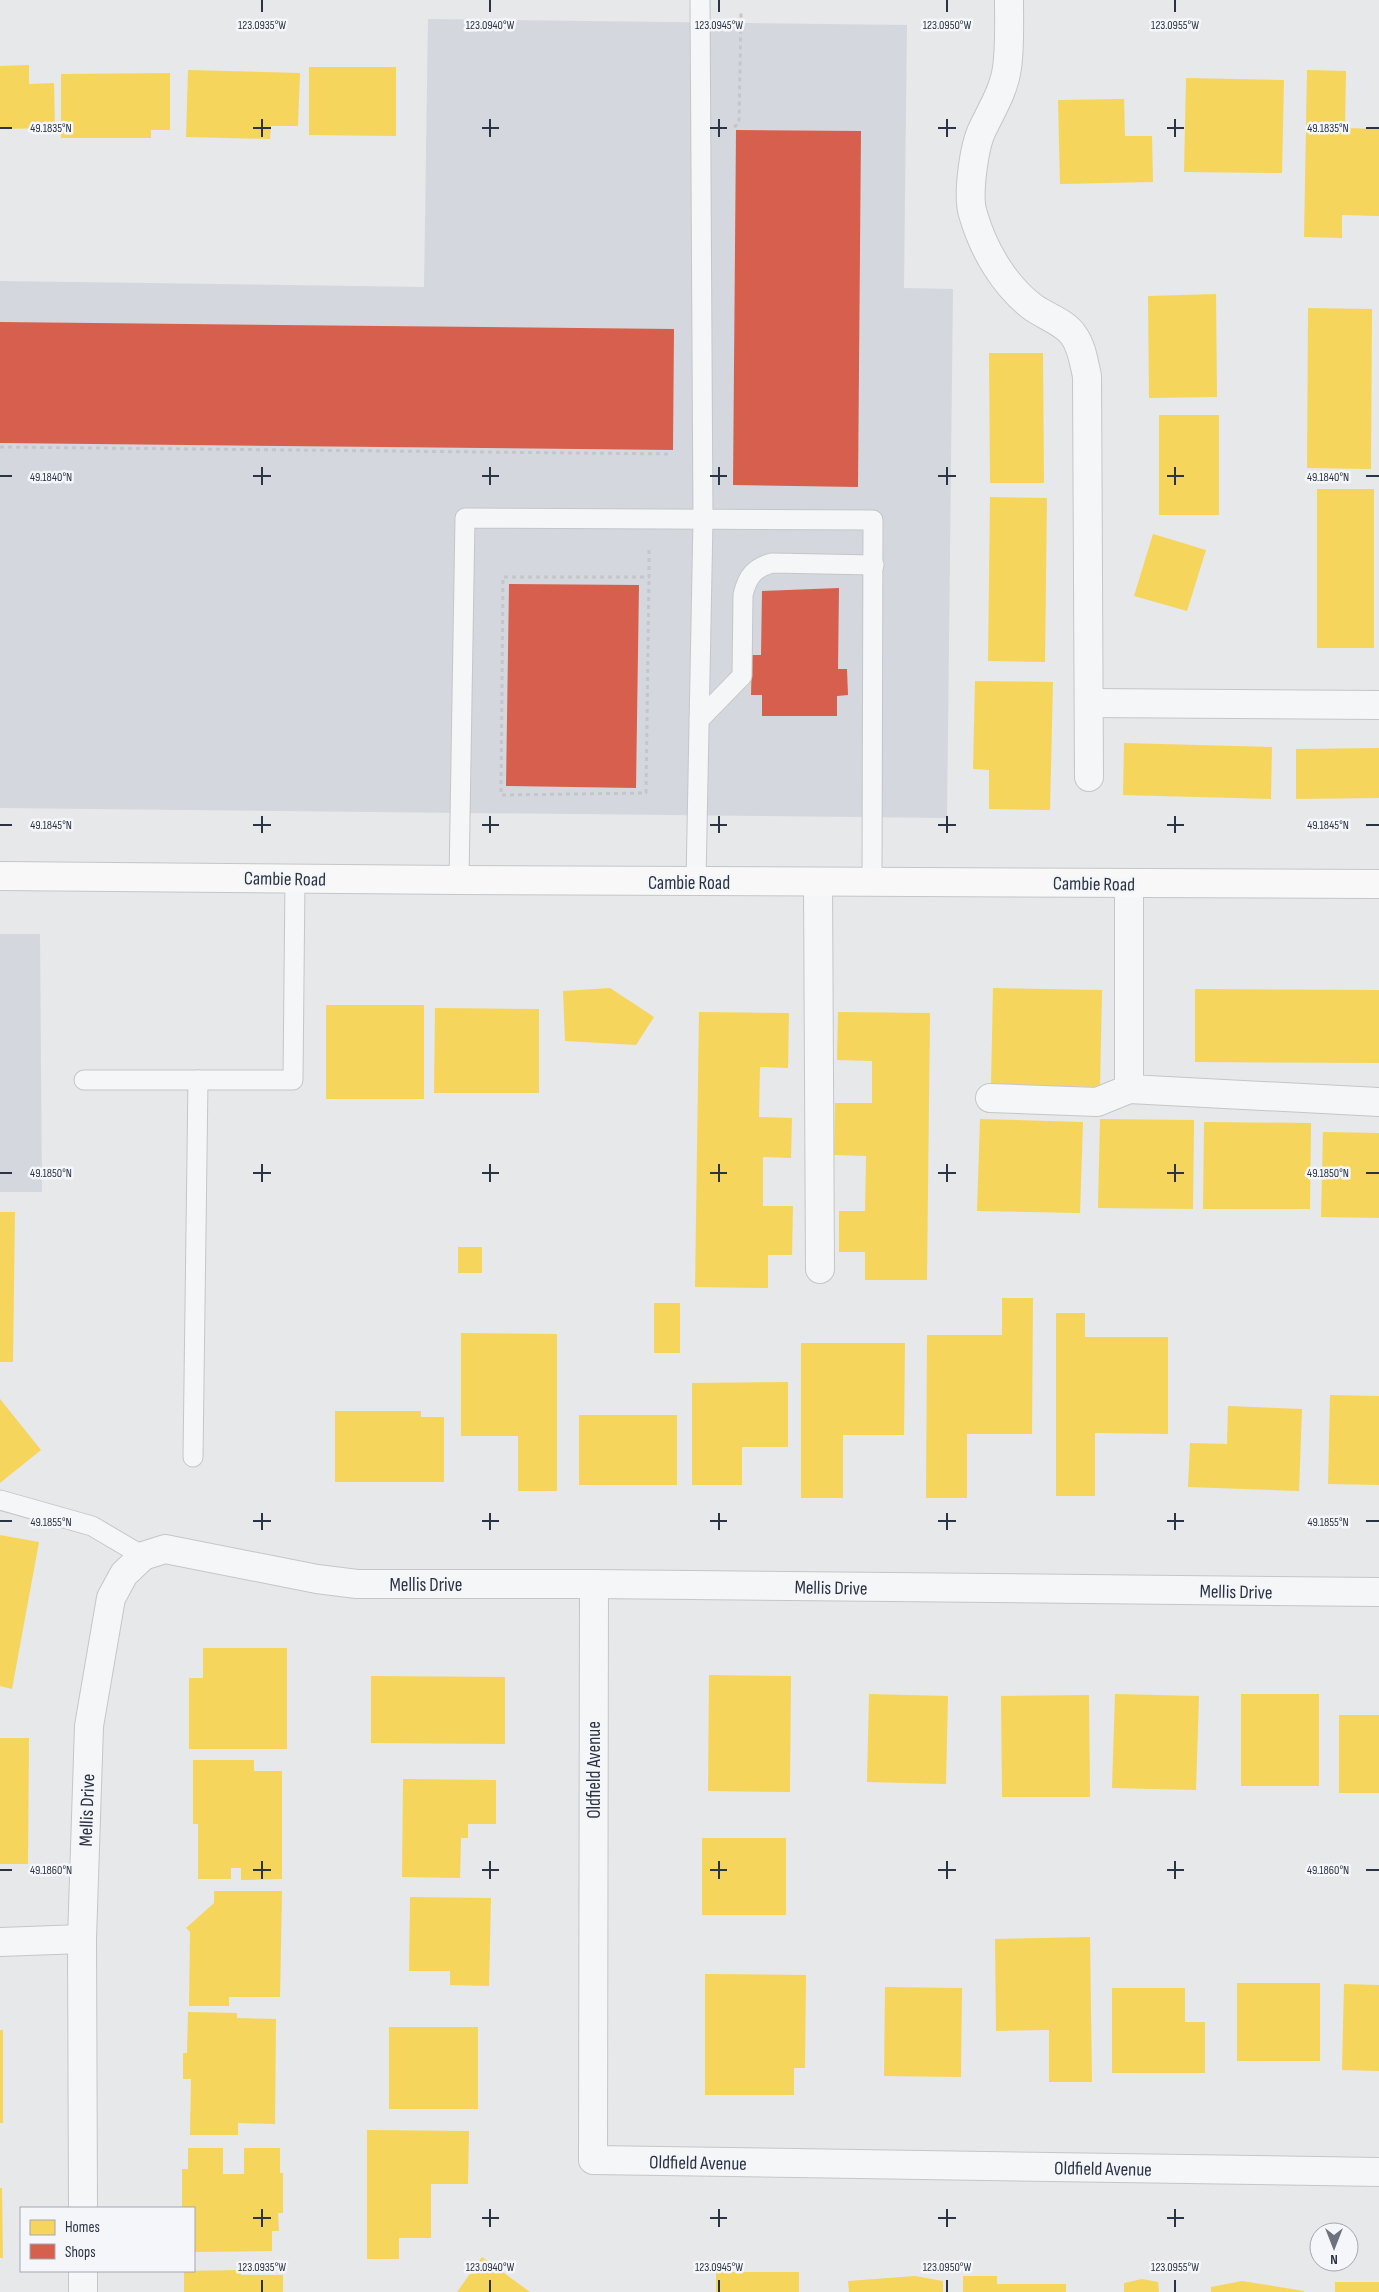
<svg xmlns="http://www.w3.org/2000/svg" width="1379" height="2292" font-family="'Sofia Sans Condensed',sans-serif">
<rect width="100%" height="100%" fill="#e6e8ea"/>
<g fill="#d4d7dd">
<polygon points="428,19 907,25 904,288 953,289 947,818 0,808 0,281 424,287"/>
<polygon points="0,934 40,934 42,1192 0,1192"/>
</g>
<g fill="#f6d55c">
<polygon points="29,65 29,84 54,83 55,128 0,129 0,66"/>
<polygon points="309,67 396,67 396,136 309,135"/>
<polygon points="188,70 300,73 298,126 271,126 270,139 186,137"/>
<polygon points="1307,70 1346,71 1345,128 1379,129 1379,216 1342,215 1342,238 1304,237"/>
<polygon points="170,73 170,130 151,130 151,138 61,138 61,74"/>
<polygon points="1186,78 1284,80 1282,173 1184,172"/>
<polygon points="1124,99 1125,136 1152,136 1153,182 1060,184 1058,100"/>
<polygon points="1216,294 1217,397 1149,398 1148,296"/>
<polygon points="1308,308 1372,309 1371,469 1307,468"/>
<polygon points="989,353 1043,353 1044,483 990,483"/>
<rect x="1159" y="415" width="60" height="100"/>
<rect x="1317" y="489" width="57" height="159"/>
<polygon points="990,497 1047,498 1045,662 988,661"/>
<polygon points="1153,534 1206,550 1187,611 1134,596"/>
<polygon points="975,681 1053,682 1050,810 989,809 989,770 973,769"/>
<polygon points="1124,743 1272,747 1271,799 1123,795"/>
<polygon points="1379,748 1379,798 1296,799 1296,749"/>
<polygon points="610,988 654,1017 636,1045 565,1041 563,991"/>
<polygon points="993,988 1102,990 1100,1087 991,1085"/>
<polygon points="1195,989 1379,990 1379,1063 1195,1062"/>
<rect x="326" y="1005" width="98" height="94"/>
<polygon points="435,1008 539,1009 539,1093 434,1093"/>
<polygon points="699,1012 789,1013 788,1068 760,1067 759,1117 792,1118 791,1158 763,1157 763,1206 793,1206 792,1255 768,1255 768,1288 695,1287"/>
<polygon points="838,1012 930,1013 927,1280 865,1280 865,1252 839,1252 839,1211 865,1211 866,1156 834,1155 835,1103 872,1103 872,1061 837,1060"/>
<polygon points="980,1119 1083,1122 1080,1213 977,1211"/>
<polygon points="1100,1119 1194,1120 1193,1209 1098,1208"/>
<polygon points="1204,1122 1311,1123 1310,1209 1203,1209"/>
<polygon points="1323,1132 1379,1133 1379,1218 1321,1217"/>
<polygon points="0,1212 15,1212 13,1362 0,1362"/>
<rect x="458" y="1247" width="24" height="26"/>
<polygon points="1002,1298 1033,1298 1032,1434 967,1434 967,1498 926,1498 927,1335 1002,1335"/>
<rect x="654" y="1303" width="26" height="50"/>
<polygon points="1056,1313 1085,1313 1085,1337 1168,1337 1168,1434 1095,1433 1095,1496 1056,1496"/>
<polygon points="461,1333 557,1334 557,1491 518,1491 518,1436 461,1436"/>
<polygon points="801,1343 905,1343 904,1435 843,1435 843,1498 801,1498"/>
<polygon points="788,1382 788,1447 742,1447 742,1485 692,1485 692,1383"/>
<polygon points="1330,1395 1379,1396 1379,1485 1328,1484"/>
<polygon points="0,1399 41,1450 0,1483"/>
<polygon points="1228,1406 1302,1409 1299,1491 1188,1487 1190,1443 1227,1444"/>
<polygon points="335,1411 421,1411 421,1417 444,1417 444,1482 335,1482"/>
<rect x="579" y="1415" width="98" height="70"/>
<polygon points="0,1535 39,1542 12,1689 0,1686"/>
<polygon points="203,1648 287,1648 287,1749 189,1749 189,1678 203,1678"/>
<polygon points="709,1675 791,1676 790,1792 708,1791"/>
<polygon points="371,1676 505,1677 505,1744 371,1743"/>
<polygon points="869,1694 948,1696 946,1784 867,1782"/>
<polygon points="1115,1694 1199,1696 1196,1790 1112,1788"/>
<rect x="1241" y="1694" width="78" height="92"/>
<polygon points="1089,1695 1090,1797 1002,1797 1001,1696"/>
<rect x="1339" y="1715" width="40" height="78"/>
<polygon points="0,1738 29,1738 28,1864 0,1864"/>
<polygon points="193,1760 254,1760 254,1771 282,1771 282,1879 241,1880 241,1868 231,1868 231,1879 198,1879 198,1824 193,1824"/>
<polygon points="403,1779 496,1780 496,1824 468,1824 468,1838 461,1838 460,1878 402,1877"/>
<rect x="702" y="1838" width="84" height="77"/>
<polygon points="214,1891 282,1891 280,1997 229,1997 229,2006 189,2006 190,1932 186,1928 214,1903"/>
<polygon points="410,1897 491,1898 489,1986 450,1985 450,1971 409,1971"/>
<polygon points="1090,1937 1092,2082 1049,2082 1049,2030 996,2031 995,1939"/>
<polygon points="705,1974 806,1975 805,2068 794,2068 794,2095 705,2095"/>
<rect x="1237" y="1983" width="83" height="78"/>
<polygon points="1344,1984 1379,1985 1379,2071 1342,2070"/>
<polygon points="885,1987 962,1988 961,2077 884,2076"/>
<polygon points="1112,1988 1185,1988 1185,2022 1205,2022 1205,2073 1112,2073"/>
<polygon points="188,2012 237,2013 237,2018 276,2019 275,2124 238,2123 238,2135 190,2135 191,2079 183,2079 183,2053 187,2053"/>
<rect x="389" y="2027" width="89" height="82"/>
<rect x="0" y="2030" width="3" height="93"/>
<polygon points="367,2130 469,2131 468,2184 431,2184 431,2238 399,2238 399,2259 367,2259"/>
<polygon points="188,2148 223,2148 223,2174 244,2174 244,2148 280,2148 280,2173 283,2173 283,2213 278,2213 279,2231 272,2231 272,2251 194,2252 194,2208 182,2208 182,2169 188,2169"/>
<polygon points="0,2188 2,2188 3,2258 0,2258"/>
<polygon points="482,2257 530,2292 457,2292"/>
<polygon points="241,2270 241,2275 283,2275 283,2292 184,2292 184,2271"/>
<rect x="716" y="2272" width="83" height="20"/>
<polygon points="915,2276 943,2281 943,2292 849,2292 848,2281"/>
<polygon points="963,2276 997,2276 997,2284 1066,2284 1066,2292 963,2292"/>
<polygon points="1142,2279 1158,2282 1159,2292 1124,2292 1124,2283"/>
<polygon points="1242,2281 1304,2291 1304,2292 1211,2292 1211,2287"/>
<rect x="1335" y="2282" width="44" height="10"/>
</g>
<g fill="#d6604d">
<polygon points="736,130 861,131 858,487 733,485"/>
<polygon points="0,322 674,329 673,450 0,443"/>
<polygon points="509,584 639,585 636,788 506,786"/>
<polygon points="839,588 838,669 847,669 848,695 837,696 837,716 762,716 762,695 751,695 752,655 761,655 762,591"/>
</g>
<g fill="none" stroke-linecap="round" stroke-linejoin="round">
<g stroke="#c4c6c8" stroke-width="21">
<g id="service">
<path d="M699 720 742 676 743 595C747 577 754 568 772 563L874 565"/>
<polyline points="459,880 465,518 873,520 872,881"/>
<polyline points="696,882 703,520 700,0"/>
<polyline points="84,1080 293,1080 295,878"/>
<polyline points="193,1457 198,1080"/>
<polyline points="0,1500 92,1526 143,1556"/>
</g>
</g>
<g stroke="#c4c6c8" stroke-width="30">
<g id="minor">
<path d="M1009 0C1009 22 1010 47 1007 68 1004 90 992 109 983 128 974 145 967 196 973 214 983 249 1004 286 1034 308 1047 317 1066 323 1074 336 1082 347 1084 363 1087 376L1089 777"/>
<polyline points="1089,703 1379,705"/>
<polyline points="818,882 820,1269"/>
<polyline points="1129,884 1129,1089 1379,1102"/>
<polyline points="990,1098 1097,1102 1129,1089"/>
<polyline points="594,1584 593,2160 1379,2172"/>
<polyline points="0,1942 82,1939"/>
<polyline points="83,2208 82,1939 89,1726 111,1598 124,1574 143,1556 165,1549 317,1579 357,1584 594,1584 1379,1592"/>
<polyline points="83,2271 83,2292"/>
</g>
</g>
<g stroke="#c4c6c8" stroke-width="30">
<polyline id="secondary" points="0,876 459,880 1379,884"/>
</g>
<g stroke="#c5c6ca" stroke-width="3" stroke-dasharray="4 4" stroke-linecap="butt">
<polyline points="734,127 739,123 741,13"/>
<polyline points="0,447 672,454"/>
<polyline points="649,550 649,577 503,577 501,795 646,793 649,577"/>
</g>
<use href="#service" stroke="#f5f6f7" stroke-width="19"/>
<use href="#minor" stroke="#f5f6f7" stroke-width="28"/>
<use href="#secondary" stroke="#f8f8f8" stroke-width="28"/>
</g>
<path fill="none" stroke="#2b3445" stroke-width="2" d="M262 0V12M490 0V12M719 0V12M947 0V12M1175 0V12M262 119V137M490 119V137M719 119V137M947 119V137M1175 119V137M0 128H12M253 128H271M482 128H499M710 128H727M938 128H956M1167 128H1184M1366 128H1379M262 467V485M490 467V485M719 467V485M947 467V485M1175 467V485M0 476H12M253 476H271M482 476H499M710 476H727M938 476H956M1167 476H1184M1366 476H1379M262 816V833M490 816V833M719 816V833M947 816V833M1175 816V833M0 825H12M253 825H271M482 825H499M710 825H727M938 825H956M1167 825H1184M1366 825H1379M262 1164V1182M490 1164V1182M719 1164V1182M947 1164V1182M1175 1164V1182M0 1173H12M253 1173H271M482 1173H499M710 1173H727M938 1173H956M1167 1173H1184M1366 1173H1379M262 1513V1530M490 1513V1530M719 1513V1530M947 1513V1530M1175 1513V1530M0 1521H12M253 1521H271M482 1521H499M710 1521H727M938 1521H956M1167 1521H1184M1366 1521H1379M262 1861V1879M490 1861V1879M719 1861V1879M947 1861V1879M1175 1861V1879M0 1870H12M253 1870H271M482 1870H499M710 1870H727M938 1870H956M1167 1870H1184M1366 1870H1379M262 2209V2227M490 2209V2227M719 2209V2227M947 2209V2227M1175 2209V2227M253 2218H271M482 2218H499M710 2218H727M938 2218H956M1167 2218H1184M262 2280V2292M490 2280V2292M719 2280V2292M947 2280V2292M1175 2280V2292"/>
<g text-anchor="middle" stroke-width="5" stroke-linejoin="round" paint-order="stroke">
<g font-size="19" fill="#2b3445" stroke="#f4f6f9">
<text transform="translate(285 878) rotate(1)" y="7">Cambie Road</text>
<text x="689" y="889">Cambie Road</text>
<text transform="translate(1094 883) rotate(1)" y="7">Cambie Road</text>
<text x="426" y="1591">Mellis Drive</text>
<text transform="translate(831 1587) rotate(1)" y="7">Mellis Drive</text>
<text transform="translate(1236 1591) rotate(1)" y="7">Mellis Drive</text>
<text transform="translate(593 1770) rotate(-90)" y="7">Oldfield Avenue</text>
<text transform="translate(86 1810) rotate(-88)" y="7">Mellis Drive</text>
<text transform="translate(698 2162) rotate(1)" y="7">Oldfield Avenue</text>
<text transform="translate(1103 2168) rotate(1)" y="7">Oldfield Avenue</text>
</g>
</g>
<g font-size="12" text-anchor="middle" fill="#2b3445" stroke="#f4f6f9" stroke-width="5" stroke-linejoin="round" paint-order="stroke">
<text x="262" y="29">123.0935°W</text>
<text x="490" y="29">123.0940°W</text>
<text x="719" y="29">123.0945°W</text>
<text x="947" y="29">123.0950°W</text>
<text x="1175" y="29">123.0955°W</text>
<text x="1328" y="132">49.1835°N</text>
<text x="51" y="132">49.1835°N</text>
<text x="1328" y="481">49.1840°N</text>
<text x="51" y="481">49.1840°N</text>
<text x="1328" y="829">49.1845°N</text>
<text x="51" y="829">49.1845°N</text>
<text x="1328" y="1177">49.1850°N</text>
<text x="51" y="1177">49.1850°N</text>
<text x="1328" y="1526">49.1855°N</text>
<text x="51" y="1526">49.1855°N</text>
<text x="1328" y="1874">49.1860°N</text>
<text x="51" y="1874">49.1860°N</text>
<text x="262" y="2271">123.0935°W</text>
<text x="490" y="2271">123.0940°W</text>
<text x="719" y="2271">123.0945°W</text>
<text x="947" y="2271">123.0950°W</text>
<text x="1175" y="2271">123.0955°W</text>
</g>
<rect x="20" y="2207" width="175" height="65" fill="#f4f6f9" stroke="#a4a8b1"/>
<rect x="30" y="2220" width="25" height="15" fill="#f6d55c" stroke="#a4a8b1"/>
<text x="65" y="2232" font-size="15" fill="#2b3445">Homes</text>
<rect x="30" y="2244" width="25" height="15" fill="#d6604d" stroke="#a4a8b1"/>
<text x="65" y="2257" font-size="15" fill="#2b3445">Shops</text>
<g transform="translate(1334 2247) rotate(180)"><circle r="24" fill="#f4f6f9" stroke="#a4a8b1"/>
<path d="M0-4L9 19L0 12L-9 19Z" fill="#6c737f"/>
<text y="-8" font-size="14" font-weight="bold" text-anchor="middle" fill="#2b3445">N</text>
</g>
</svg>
